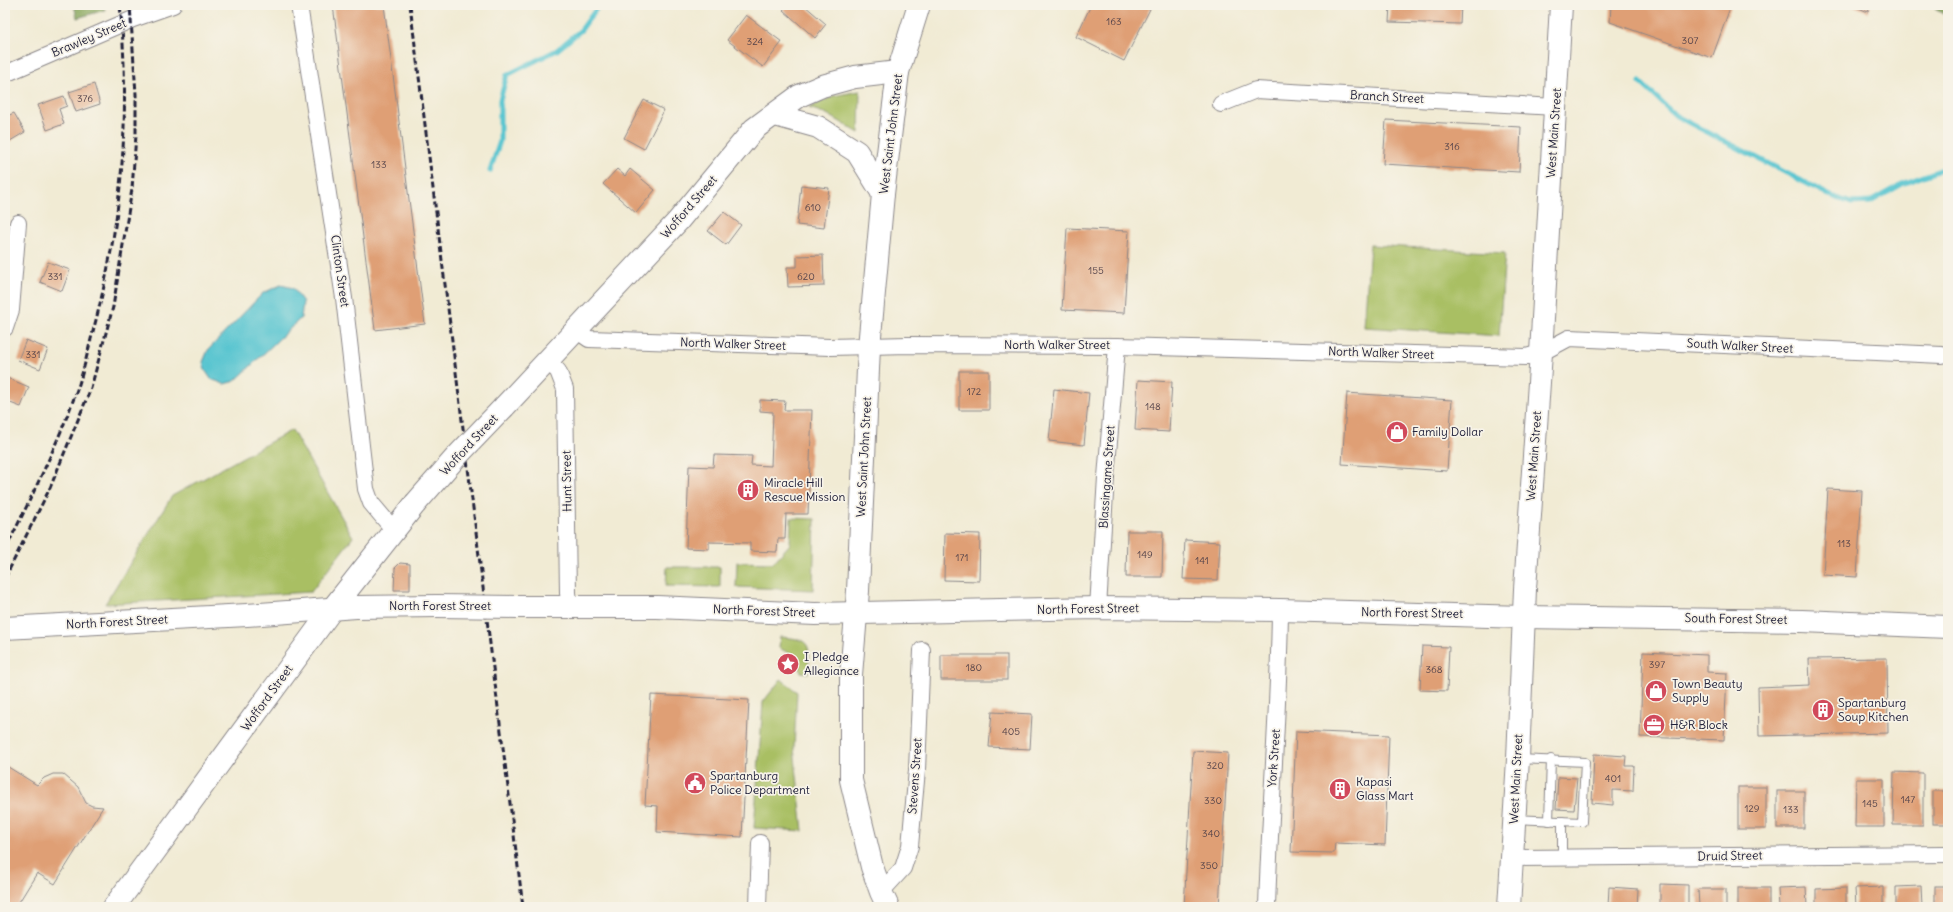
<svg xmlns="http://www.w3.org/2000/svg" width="1953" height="912" font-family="Delius,sans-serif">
<rect width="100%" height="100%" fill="#f7f3e8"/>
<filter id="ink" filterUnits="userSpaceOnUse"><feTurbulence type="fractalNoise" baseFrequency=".025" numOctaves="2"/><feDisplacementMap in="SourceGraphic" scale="8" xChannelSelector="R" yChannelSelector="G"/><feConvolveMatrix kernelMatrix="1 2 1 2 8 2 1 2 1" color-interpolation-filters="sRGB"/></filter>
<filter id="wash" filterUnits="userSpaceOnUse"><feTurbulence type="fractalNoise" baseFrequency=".012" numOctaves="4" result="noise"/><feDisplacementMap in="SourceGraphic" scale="16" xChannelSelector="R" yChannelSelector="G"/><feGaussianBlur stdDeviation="0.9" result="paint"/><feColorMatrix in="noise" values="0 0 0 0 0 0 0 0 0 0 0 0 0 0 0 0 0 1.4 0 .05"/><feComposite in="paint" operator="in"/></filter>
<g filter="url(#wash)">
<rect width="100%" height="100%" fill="#f1ebd4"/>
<g fill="#a9bf64" stroke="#667050">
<polygon points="860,91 859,133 827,114 809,108 833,96"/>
<polygon points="1370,245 1505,253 1499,336 1364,327"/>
<polygon points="292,430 353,537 311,592 105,604 172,496"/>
<polygon points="791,518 815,519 813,590 736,587 737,562 773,563 790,544"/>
<polygon points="667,567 720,567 720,587 666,586"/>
<path d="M780 637C812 639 810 644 808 673L801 672 795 656 779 648Z"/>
<polygon points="781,679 797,692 794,748 803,831 754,828 763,702"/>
</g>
<g fill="#86a65a" stroke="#54644a">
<polygon points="74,5 104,5 105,10 77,18"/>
<polygon points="1932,5 1948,5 1948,17 1935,9"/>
</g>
<polygon fill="#58c5d0" stroke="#3d7486" points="281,285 293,288 303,302 301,318 235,381 224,384 211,379 205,370 203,362 208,350 263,293"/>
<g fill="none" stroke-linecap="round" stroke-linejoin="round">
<g stroke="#58c5d0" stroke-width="5">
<polyline points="1640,82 1676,116 1829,195 1851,203 1870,202 1902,184 1948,167"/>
<polyline points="490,171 500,141 500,100 507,75 557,50 581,30 599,5"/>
</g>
</g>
<g id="blocks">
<g fill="#df9f74">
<polygon points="333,5 384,5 425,324 375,330"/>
<polygon points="788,5 804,5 826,24 815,38 783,10"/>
<polygon points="1091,5 1152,5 1124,61 1076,37"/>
<polygon points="1390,5 1461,5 1460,24 1389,22"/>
<polygon points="1611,5 1731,5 1712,58 1610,22"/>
<polygon points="1852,5 1871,5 1868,12"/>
<polygon points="746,15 782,42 763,67 727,40"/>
<polygon points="94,84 100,104 76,112 69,92"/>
<polygon points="64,96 67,106 59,109 64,124 47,130 38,105"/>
<polygon points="644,100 664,110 644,149 624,138"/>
<polygon points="14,113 25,132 5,144 5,117"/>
<polygon points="1386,120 1521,127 1519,172 1383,164"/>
<polygon points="617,169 625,176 630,169 655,190 636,213 603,184"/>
<polygon points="801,185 829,188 824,228 797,225"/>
<polygon points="724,212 741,225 726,245 708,231"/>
<polygon points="1067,228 1129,231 1124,313 1062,310"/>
<polygon points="823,255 824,286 788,287 787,267 797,267 797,256"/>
<polygon points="48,262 70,270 62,291 40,282"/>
<polygon points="26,340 48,349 40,369 18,360"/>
<rect x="959" y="371" width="30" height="39"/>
<polygon points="7,378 29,387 21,407 5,401 5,382"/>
<polygon points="1138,380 1172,382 1169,432 1135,430"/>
<polygon points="1054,389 1089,393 1084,445 1049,441"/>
<polygon points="1347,393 1452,400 1447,471 1342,464"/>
<polygon points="760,400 785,401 784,410 812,410 808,514 786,514 785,539 778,539 777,552 750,551 750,543 709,542 709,549 686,548 689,466 713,467 714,455 752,456 751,465 771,466 773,412 760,411"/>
<polygon points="1828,489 1862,491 1857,577 1823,575"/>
<polygon points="1127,531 1163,531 1162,577 1126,577"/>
<polygon points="945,533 980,534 979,581 944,580"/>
<polygon points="1185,540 1220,542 1218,580 1183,579"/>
<polygon points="400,563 410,564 410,590 394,590 395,568"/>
<polygon points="1422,646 1449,647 1447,691 1420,690"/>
<polygon points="1643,652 1707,655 1707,672 1727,673 1724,740 1640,737"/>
<rect x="941" y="655" width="66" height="25"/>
<polygon points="1887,658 1888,733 1759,736 1758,687 1810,685 1809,659"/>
<polygon points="651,695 749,700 742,837 657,832 658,806 645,805"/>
<polygon points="992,712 1032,714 1030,749 989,747"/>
<polygon points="1296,731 1389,735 1385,845 1335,843 1334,853 1291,852"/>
<polygon points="1193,751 1228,753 1219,907 1184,907"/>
<polygon points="1594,754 1626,756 1625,766 1634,766 1633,791 1613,790 1613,805 1592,803"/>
<polygon points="5,765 37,785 44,778 53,774 63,774 78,787 86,803 92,806 103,807 55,884 37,873 16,907 5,907"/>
<polygon points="1894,772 1923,773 1923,825 1893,825"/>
<polygon points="1558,777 1577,778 1574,810 1556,809"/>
<polygon points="1856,779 1884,779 1884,827 1855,827"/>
<rect x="1738" y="787" width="28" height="42"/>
<rect x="1777" y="791" width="27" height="37"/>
<rect x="1933" y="791" width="15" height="33"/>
<polygon points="1660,884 1688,885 1688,907 1660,907"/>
<polygon points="1921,886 1922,907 1896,907 1896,887"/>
<polygon points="1609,887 1638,889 1637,907 1608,907"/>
<polygon points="1806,887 1807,907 1779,907 1778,888"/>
<polygon points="1883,887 1883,907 1856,907 1855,888"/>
<rect x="1935" y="887" width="13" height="20"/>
<rect x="1738" y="888" width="31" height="19"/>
<polygon points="1846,888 1846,907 1816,907 1816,889"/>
<polygon points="1698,889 1726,889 1726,907 1699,907"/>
</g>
</g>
</g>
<g filter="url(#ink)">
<use href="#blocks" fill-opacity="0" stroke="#8a8688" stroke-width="1"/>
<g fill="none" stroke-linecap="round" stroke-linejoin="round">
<g stroke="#8a8688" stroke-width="10">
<g id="lane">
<polyline points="1515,819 1582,822 1585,762 1518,759"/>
<polyline points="1549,821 1551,759"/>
<polyline points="1562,859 1562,821"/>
</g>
</g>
<g stroke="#8a8688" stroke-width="18">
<g id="street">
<polyline points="299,5 344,298 366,489 371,503 393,529"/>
<polyline points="5,74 133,19 173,5"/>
<polyline points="1221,104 1256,90 1556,107"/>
<polyline points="5,328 11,310 18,223"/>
<polyline points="576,330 589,339 830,347 908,345 1117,346 1526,357 1541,353 1569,338 1942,355"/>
<polyline points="547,360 558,371 565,389 568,593 570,607"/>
<polyline points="1098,608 1106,477 1117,346"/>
<polyline points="1512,858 1948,854"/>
<polyline points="881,892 903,868 910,846 917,770 922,650"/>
<polyline points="758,907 760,843"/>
<path d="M1267 907C1270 808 1279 709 1280 610"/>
</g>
</g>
<g stroke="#8a8688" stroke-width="24">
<g id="secondary">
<polyline points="504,407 678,221 754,129 799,96 822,86 855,77 898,72"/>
<polyline points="518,607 657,607 815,614 1098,608 1280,610 1523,617 1802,621 1948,627"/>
<polyline points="5,628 247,615 356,607 437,606"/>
<polyline points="114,907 333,608 415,504"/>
<polyline points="1509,907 1518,759 1525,589 1541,353 1561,5"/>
</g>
</g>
<g stroke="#8a8688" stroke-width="24">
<g id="primary">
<polyline points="775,115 818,127 857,152 883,194"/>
<polyline points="888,907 881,892 872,867 851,780 851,675 858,591 869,347 883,194 898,72 919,5"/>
</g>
</g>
<use href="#lane" stroke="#fff" stroke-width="8"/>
<use href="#street" stroke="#fff" stroke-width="16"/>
<use href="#secondary" stroke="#fff" stroke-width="22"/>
<use href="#primary" stroke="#fff" stroke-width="22"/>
<g stroke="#22223b" stroke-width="3" stroke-dasharray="6 3" stroke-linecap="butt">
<polyline points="410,5 523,907"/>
<path d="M5 550C32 496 59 442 79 384 84 368 88 351 92 335 122 225 131 118 120 5"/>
<polyline points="5,578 50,488 91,388 113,307 132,189 136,135 136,94 130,5"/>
</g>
<g stroke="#8a8688" stroke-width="24" stroke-linecap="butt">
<g id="secondary-bridge">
<polyline points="415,504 457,456 504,407"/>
<polyline points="437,606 518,607"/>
</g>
</g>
<use href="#secondary-bridge" stroke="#fff" stroke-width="22"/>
</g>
</g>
<defs>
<g id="shop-disc" transform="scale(1.15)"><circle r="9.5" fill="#d1495b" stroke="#f7f3e8"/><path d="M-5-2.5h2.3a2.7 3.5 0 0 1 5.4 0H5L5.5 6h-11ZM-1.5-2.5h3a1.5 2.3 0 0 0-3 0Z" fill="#fff"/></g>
<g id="building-disc" transform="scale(1.15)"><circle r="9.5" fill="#d1495b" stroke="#f7f3e8"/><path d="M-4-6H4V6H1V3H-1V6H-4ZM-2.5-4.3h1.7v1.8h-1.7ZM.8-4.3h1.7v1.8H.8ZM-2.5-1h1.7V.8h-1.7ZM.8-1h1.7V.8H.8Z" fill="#fff"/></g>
<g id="sight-disc" transform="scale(1.15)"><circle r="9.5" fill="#d1495b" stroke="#f7f3e8"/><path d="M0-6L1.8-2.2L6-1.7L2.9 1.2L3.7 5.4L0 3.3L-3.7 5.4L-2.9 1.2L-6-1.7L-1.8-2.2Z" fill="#fff"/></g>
<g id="office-disc" transform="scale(1.15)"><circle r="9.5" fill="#d1495b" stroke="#f7f3e8"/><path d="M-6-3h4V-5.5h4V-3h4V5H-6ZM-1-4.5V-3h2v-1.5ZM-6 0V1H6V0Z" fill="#fff"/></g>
<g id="civic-disc" transform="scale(1.15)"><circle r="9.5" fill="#d1495b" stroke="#f7f3e8"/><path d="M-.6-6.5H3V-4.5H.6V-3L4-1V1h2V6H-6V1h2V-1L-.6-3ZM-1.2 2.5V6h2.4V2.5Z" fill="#fff"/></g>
</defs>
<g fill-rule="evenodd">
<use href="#shop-disc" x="1397" y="432"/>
<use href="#building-disc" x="748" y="490"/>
<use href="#sight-disc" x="788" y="664"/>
<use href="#shop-disc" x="1656" y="691"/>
<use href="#building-disc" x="1823" y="710"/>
<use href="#office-disc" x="1654" y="725"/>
<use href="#civic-disc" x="695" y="783"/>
<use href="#building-disc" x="1340" y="789"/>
</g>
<g text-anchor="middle" stroke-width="3.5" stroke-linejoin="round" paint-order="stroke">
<g font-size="10" fill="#514149">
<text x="1114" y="25">163</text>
<text x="1690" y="44">307</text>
<text x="755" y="45">324</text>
<text x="85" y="102">376</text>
<text x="1452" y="150">316</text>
<text x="379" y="168">133</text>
<text x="813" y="211">610</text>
<text x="1096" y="274">155</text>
<text x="55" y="280">331</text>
<text x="806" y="280">620</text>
<text x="33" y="358">331</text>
<text x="974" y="395">172</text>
<text x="1153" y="410">148</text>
<text x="1844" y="547">113</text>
<text x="1145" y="558">149</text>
<text x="962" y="561">171</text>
<text x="1202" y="564">141</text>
<text x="1657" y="668">397</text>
<text x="974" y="671">180</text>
<text x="1434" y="673">368</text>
<text x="1011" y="735">405</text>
<text x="1215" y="769">320</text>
<text x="1613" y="782">401</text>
<text x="1908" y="803">147</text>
<text x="1213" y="804">330</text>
<text x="1870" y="807">145</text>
<text x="1752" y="812">129</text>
<text x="1791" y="813">133</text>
<text x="1211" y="837">340</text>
<text x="1209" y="869">350</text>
</g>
<g font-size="12" fill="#22223b" stroke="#f7f3e8">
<text transform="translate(89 38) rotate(-23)" y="4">Brawley Street</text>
<text transform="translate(1387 97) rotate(3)" y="4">Branch Street</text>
<text transform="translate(1554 133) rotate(-86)" y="4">West Main Street</text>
<text transform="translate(891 134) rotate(-83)" y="4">West Saint John Street</text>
<text transform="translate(689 207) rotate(-49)" y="4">Wofford Street</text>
<text transform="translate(340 271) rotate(82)" y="4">Clinton Street</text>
<text transform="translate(733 344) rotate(2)" y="4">North Walker Street</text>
<text x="1057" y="349">North Walker Street</text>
<text transform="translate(1740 346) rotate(3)" y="4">South Walker Street</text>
<text transform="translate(1381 353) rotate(2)" y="4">North Walker Street</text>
<text transform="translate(469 445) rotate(-47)" y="4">Wofford Street</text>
<text transform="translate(1534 456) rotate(-86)" y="4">West Main Street</text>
<text transform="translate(864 457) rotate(-87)" y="4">West Saint John Street</text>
<text transform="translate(1107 477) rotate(-86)" y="4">Blassingame Street</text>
<text transform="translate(567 481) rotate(-91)" y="4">Hunt Street</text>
<text x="440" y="610">North Forest Street</text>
<text transform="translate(1088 609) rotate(-1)" y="4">North Forest Street</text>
<text transform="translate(764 611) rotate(2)" y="4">North Forest Street</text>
<text transform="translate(1412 613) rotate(1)" y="4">North Forest Street</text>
<text transform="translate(1736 619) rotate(1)" y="4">South Forest Street</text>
<text transform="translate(117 622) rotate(-3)" y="4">North Forest Street</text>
<text transform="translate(267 698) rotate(-54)" y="4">Wofford Street</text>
<text transform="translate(1274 758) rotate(-86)" y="4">York Street</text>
<text transform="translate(915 776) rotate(-86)" y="4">Stevens Street</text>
<text transform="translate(1516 779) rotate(-87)" y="4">West Main Street</text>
<text transform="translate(1730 856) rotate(-1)" y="4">Druid Street</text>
</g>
<g font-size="12" fill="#22223b" stroke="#f7f3e8" text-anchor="start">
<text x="1412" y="436">Family Dollar</text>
<text x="764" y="487">Miracle Hill<tspan x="764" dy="14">Rescue Mission</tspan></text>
<text x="804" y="661">I Pledge<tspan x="804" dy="14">Allegiance</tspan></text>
<text x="1672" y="688">Town Beauty<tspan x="1672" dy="14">Supply</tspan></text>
<text x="1838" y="707">Spartanburg<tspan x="1838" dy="14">Soup Kitchen</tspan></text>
<text x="1670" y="729">H&amp;R Block</text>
<text x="710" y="780">Spartanburg<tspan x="710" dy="14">Police Department</tspan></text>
<text x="1356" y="786">Kapasi<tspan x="1356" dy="14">Glass Mart</tspan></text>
</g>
</g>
<rect width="1953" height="912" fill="none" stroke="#f7f3e8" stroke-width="20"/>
</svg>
